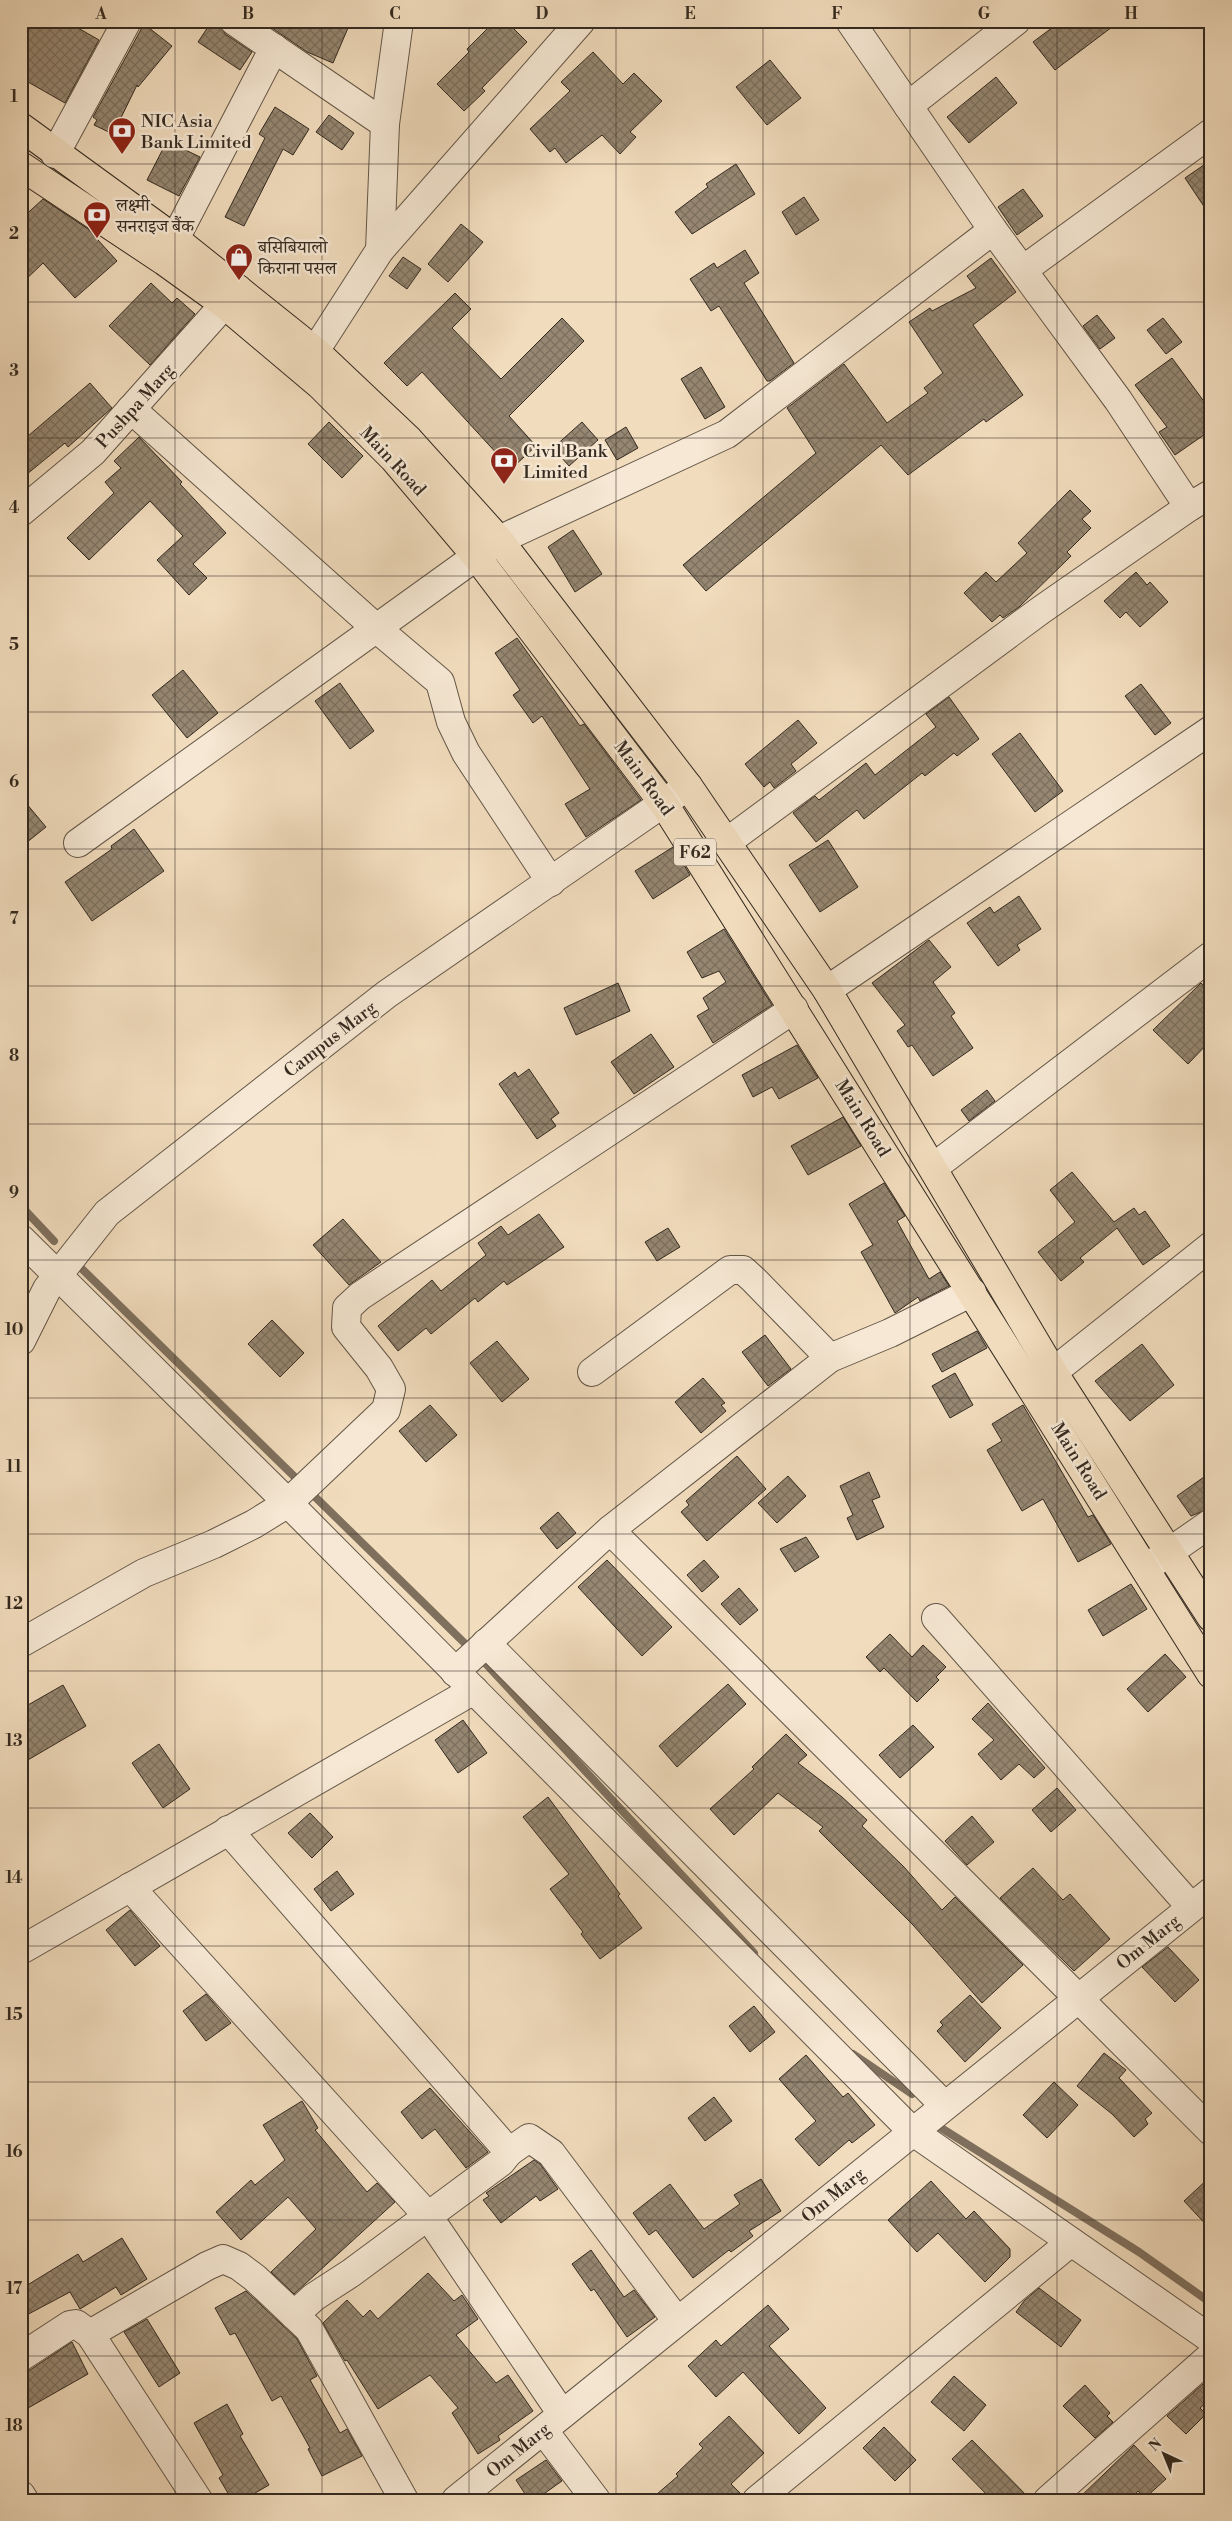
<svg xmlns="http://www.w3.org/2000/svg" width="1232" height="2521" font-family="'Libre Bodoni','Noto Serif Devanagari',serif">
<defs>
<pattern id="building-cross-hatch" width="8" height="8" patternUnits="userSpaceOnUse" patternTransform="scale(1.25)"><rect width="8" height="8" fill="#968772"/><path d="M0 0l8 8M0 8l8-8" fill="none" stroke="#7b6f5d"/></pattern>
</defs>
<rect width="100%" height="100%" fill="#f1dcbd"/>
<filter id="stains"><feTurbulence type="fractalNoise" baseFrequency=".004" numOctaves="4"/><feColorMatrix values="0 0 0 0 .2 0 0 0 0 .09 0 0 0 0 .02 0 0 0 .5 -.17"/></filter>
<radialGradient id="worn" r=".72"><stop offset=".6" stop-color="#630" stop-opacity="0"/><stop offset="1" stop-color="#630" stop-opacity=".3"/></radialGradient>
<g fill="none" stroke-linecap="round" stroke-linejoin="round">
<g stroke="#7f705e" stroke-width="8">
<polyline points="21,1206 54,1241"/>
<polyline points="79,1266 488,1666 754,1953"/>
<polyline points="853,2054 912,2094"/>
<polyline points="938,2126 1139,2252 1211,2303"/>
</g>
</g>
<g fill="url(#building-cross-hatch)" stroke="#342a20">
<polygon points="21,21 66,21 99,40 65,103 21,78"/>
<polygon points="212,21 219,21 225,34 252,52 240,70 198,42"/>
<polygon points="262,21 351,21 333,63 307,52"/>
<polygon points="495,21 506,21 527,42 482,88 485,91 464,111 437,84 469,52 467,49"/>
<polygon points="1061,21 1120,21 1055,70 1033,42"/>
<polygon points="144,24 172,46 138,87 137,85 113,134 94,125 97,120 93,117"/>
<polygon points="593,52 623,84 634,73 662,101 630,132 636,137 620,154 602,135 566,163 555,148 550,152 530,129 570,91 561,82"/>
<polygon points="770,60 801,98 767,125 736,87"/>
<polygon points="996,77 1017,103 969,143 947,117"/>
<polygon points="275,107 309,129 293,155 283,149 244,226 225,217 265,138 259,134"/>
<polygon points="329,115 354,133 342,150 316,132"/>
<polygon points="167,141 200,157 179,196 147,180"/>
<polygon points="1211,160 1211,217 1185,178"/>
<polygon points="736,164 755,194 692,234 675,212 708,187 706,184"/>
<polygon points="1023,189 1043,216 1017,235 998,207"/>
<polygon points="804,197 819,220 796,235 782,212"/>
<polygon points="43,199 88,229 117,261 75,298 43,263 21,284 21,219"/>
<polygon points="461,224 483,242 448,282 428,264"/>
<polygon points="745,250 759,273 744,283 794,363 770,381 767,381 719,306 711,311 690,279 714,263 717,268"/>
<polygon points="403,257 421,269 407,289 389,276"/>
<polygon points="991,258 1016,292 973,325 1023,395 986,422 984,419 908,475 881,445 706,591 683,565 816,453 787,408 844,364 887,423 928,393 924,388 943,373 909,322 930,308 932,311 976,288 967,276"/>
<polygon points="151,283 172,303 177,298 195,314 150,365 109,326"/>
<polygon points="455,293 471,309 452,328 501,379 562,318 584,341 509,416 536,446 511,469 422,372 407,386 384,363"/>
<polygon points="1097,315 1115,338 1100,349 1083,326"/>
<polygon points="1163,318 1182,342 1166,354 1147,330"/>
<polygon points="1172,358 1211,411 1211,430 1175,455 1159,432 1167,427 1135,385"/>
<polygon points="701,367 725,407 705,419 681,379"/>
<polygon points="90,383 112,408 68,447 65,443 21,479 21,442"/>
<polygon points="329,422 363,456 342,478 308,444"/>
<polygon points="582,422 598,440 569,466 553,448"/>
<polygon points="626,427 638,448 617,460 605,440"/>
<polygon points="139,437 182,482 180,484 226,533 193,564 207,578 189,595 157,560 183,536 150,501 89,560 67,538 114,493 105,482 121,468 114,461"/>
<polygon points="1070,490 1091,511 1082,519 1091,528 1067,552 1071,556 1019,607 1003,618 1000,615 992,622 964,593 986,572 996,582 1027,553 1018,543"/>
<polygon points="573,530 602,574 575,592 548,547"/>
<polygon points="1136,572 1147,585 1150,582 1168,602 1140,627 1126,612 1120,618 1104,601"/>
<polygon points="517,638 580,726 584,724 641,800 586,837 565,804 590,789 542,716 533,723 513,695 520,690 495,653"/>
<polygon points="183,670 218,713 187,738 152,695"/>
<polygon points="340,683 374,731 350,749 315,701"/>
<polygon points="1141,684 1171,723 1155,735 1125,696"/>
<polygon points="949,697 979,739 957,756 954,753 925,776 922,773 864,819 857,810 816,842 793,813 815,796 819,800 866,763 875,775 936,727 926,714"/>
<polygon points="798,720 817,743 791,764 796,771 774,788 770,782 764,787 745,764"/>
<polygon points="1020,733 1063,791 1035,812 992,754"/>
<polygon points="21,797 46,827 21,847"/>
<polygon points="134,829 164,871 92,921 65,882 112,849 111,846"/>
<polygon points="828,840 858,887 820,912 789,865"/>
<polygon points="673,847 690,875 653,899 635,871"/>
<polygon points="1019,896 1041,929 1017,945 1020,950 998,966 967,923 990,907 994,913"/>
<polygon points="724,929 772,1005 713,1043 697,1016 709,1009 703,998 726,982 719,971 702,978 687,952"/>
<polygon points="929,940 951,967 933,982 955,1013 951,1016 973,1048 933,1076 912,1045 908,1047 897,1031 905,1025 872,983"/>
<polygon points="618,983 630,1011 576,1035 564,1008"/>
<polygon points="1201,983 1211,992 1211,1040 1188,1064 1153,1030"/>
<polygon points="651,1034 674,1067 634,1094 611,1062"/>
<polygon points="797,1045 818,1078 779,1099 772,1087 753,1097 742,1075"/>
<polygon points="529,1069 559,1113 551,1119 556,1126 537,1139 499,1084 515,1072 518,1077"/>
<polygon points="987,1090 995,1101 969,1121 961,1110"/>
<polygon points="843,1117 861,1146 808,1175 791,1146"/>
<polygon points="1072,1172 1114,1222 1134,1208 1139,1215 1145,1211 1170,1246 1143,1265 1117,1228 1080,1258 1084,1262 1061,1281 1038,1252 1075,1222 1050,1190"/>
<polygon points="884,1183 905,1216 897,1221 929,1279 940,1272 949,1286 920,1301 918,1297 895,1313 861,1252 873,1245 849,1204"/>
<polygon points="539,1214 564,1247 507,1285 504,1281 478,1302 475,1298 431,1334 426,1328 398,1351 378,1326 432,1280 441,1291 486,1255 478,1243 501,1226 508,1235"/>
<polygon points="343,1219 381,1262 349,1285 313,1245"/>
<polygon points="668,1228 680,1247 657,1261 645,1242"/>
<polygon points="272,1320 304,1353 280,1377 248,1344"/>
<polygon points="977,1331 987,1348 942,1372 932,1354"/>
<polygon points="765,1335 791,1369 768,1386 742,1352"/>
<polygon points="497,1341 529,1379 502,1402 470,1363"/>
<polygon points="1142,1344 1174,1385 1130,1421 1095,1381"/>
<polygon points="955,1373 973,1405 950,1418 932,1386"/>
<polygon points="703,1378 725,1403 721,1405 726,1411 701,1433 675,1402"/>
<polygon points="430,1405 457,1435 426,1462 399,1431"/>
<polygon points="1023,1405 1088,1517 1093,1515 1111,1544 1078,1562 1043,1499 1022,1511 987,1450 1002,1441 992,1424"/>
<polygon points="737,1456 766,1489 707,1541 681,1512 689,1505 686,1501"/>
<polygon points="869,1472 880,1497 872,1500 884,1527 857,1540 847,1518 853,1515 840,1486"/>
<polygon points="1211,1472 1211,1508 1191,1516 1177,1496"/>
<polygon points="788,1476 806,1496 777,1523 758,1503"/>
<polygon points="558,1512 576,1533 557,1549 540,1528"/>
<polygon points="806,1537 819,1557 795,1572 780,1549"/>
<polygon points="607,1560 672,1627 642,1656 578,1587"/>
<polygon points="704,1560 719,1577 702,1592 687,1575"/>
<polygon points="1131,1584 1147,1609 1103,1636 1088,1610"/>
<polygon points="739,1588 758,1610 740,1625 721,1604"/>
<polygon points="890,1634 912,1657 923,1645 946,1667 936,1677 939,1680 917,1702 884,1668 880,1672 866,1657"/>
<polygon points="1165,1654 1186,1677 1148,1712 1127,1689"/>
<polygon points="728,1684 746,1704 677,1767 659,1746"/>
<polygon points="63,1685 86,1726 21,1764 21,1709"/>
<polygon points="988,1703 1045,1768 1034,1778 1019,1764 1001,1780 978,1754 994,1740 972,1719"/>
<polygon points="463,1720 487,1753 458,1773 435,1740"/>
<polygon points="913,1725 934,1747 900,1778 879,1755"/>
<polygon points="786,1734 807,1755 798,1763 842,1797 867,1820 862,1826 904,1867 942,1910 955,1897 1023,1965 982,2003 913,1925 819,1831 823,1827 778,1793 734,1835 710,1809 754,1769 752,1767"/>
<polygon points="159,1744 190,1789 163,1808 132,1763"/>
<polygon points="1057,1788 1076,1810 1051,1832 1032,1810"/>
<polygon points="548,1797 620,1894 618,1896 642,1928 600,1959 581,1934 583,1932 550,1889 569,1874 523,1817"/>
<polygon points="310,1813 333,1837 312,1858 288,1833"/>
<polygon points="972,1816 994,1842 967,1865 945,1841"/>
<polygon points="1033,1868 1063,1900 1070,1894 1110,1939 1074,1971 1000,1898"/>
<polygon points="337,1871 354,1894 331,1911 314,1889"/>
<polygon points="130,1910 160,1946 135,1966 106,1930"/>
<polygon points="1168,1947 1199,1980 1175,2002 1142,1967"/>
<polygon points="206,1994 231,2023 206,2041 183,2011"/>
<polygon points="970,1995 1001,2028 965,2062 937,2031 943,2025 940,2022"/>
<polygon points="754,2006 775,2032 750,2052 729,2026"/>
<polygon points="1104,2053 1126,2070 1119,2078 1152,2113 1145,2119 1148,2124 1134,2137 1112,2114 1077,2086"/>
<polygon points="806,2055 843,2097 848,2093 875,2125 852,2143 849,2140 819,2166 795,2139 816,2121 779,2079"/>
<polygon points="1054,2082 1078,2105 1047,2138 1023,2115"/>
<polygon points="430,2088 488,2152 466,2168 435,2129 422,2139 401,2112"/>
<polygon points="714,2097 732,2121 705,2141 688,2118"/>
<polygon points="302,2101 318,2128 315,2130 367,2192 377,2183 395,2202 294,2294 271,2272 316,2229 288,2197 241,2240 216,2212 251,2180 255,2185 285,2160 263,2125"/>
<polygon points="534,2160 540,2164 558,2189 540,2201 536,2196 501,2223 483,2200 489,2196 486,2193"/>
<polygon points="1211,2176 1211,2230 1184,2201"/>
<polygon points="761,2179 781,2211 749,2231 753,2236 731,2252 729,2250 693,2278 656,2230 649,2235 633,2213 670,2184 704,2229 740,2204 734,2195"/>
<polygon points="931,2181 966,2219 974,2211 1010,2249 1010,2257 985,2282 938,2233 917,2252 888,2220"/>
<polygon points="122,2238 147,2279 121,2295 116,2287 80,2309 70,2292 21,2318 21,2289 78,2254 83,2262"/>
<polygon points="591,2250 624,2297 634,2290 655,2317 627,2337 594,2289 591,2291 572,2264"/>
<polygon points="428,2273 454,2301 462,2295 478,2319 456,2335 496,2383 508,2375 533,2411 498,2436 500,2440 478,2454 452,2413 458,2408 430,2375 378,2409 347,2360 345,2361 323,2323 347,2300 363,2317 370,2310 378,2319"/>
<polygon points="1039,2288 1081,2320 1061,2347 1016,2312 1024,2301"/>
<polygon points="246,2291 297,2339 317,2376 310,2380 340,2433 347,2429 362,2456 322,2476 308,2449 310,2448 281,2396 272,2401 235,2333 230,2335 215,2308"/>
<polygon points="768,2305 789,2329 769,2346 826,2408 799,2434 743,2372 716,2397 688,2366 716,2340 721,2346"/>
<polygon points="147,2319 180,2373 159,2387 124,2332"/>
<polygon points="72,2342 88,2374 21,2412 21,2373 30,2370"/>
<polygon points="954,2376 986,2405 964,2431 931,2402"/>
<polygon points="1203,2384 1211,2393 1211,2398 1200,2408 1206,2414 1186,2434 1167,2416"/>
<polygon points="1085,2385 1110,2413 1107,2416 1113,2422 1095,2438 1063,2406"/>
<polygon points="227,2404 243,2434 240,2436 269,2485 243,2500 232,2500 219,2478 223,2475 194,2423"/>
<polygon points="729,2416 764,2453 731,2484 742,2495 742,2500 650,2500 678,2476 676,2474 703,2448 699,2444"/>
<polygon points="884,2427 916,2460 895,2481 863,2448"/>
<polygon points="972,2440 1031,2500 992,2500 952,2459"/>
<polygon points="1134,2445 1166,2479 1145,2498 1138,2491 1130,2500 1077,2500"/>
<polygon points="546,2460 562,2481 535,2500 529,2500 516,2480"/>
</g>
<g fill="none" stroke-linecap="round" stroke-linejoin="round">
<g stroke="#635647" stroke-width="30">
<g id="minor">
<polyline points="234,21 385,124"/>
<polyline points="850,21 993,230 1118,400 1189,507"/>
<polyline points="908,106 1016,21"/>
<polyline points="55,154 127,21"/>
<polyline points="380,250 581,21"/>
<polyline points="164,260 274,48"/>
<polyline points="1023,270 1211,133"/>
<polyline points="315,351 380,250 385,124 399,21"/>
<polyline points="131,409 376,628 440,682 451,722 466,753 551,882"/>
<polyline points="21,512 93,452 238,289"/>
<polyline points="727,842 1041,610 1189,507 1211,494"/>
<polyline points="78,843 499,540 727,434 993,230"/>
<polyline points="827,990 1211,730"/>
<polyline points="934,1167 1211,956"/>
<polyline points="21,1239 288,1503 912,2131 1211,2339"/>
<polyline points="972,1292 890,1333 830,1358 610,1530 1211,2131"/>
<polyline points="21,1341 47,1289 107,1213 387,994 688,786"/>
<polyline points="592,1372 730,1270 743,1270 754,1280 830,1358"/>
<polyline points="1053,1372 1211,1246"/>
<polyline points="1149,1566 1211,1523"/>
<polyline points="936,1618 1191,1907"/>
<polyline points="21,1643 144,1573 214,1544 254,1524 288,1503 386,1410 391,1389 379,1368 346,1327 347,1308 360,1296 794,1009"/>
<polyline points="486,1643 944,2105"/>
<polyline points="455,1672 610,1530"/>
<polyline points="228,1830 509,2152 501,2162 351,2273 314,2297 294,2315"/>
<polyline points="130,1887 428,2216 562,2414"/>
<polyline points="21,1950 474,1690"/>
<polyline points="509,2152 529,2138 551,2153 677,2321"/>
<polyline points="90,2334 207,2266 223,2259 239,2266 255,2278 309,2329 404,2500"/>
<polyline points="21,2357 70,2325 76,2324 90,2334 198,2500"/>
<polyline points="544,2431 596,2500"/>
<polyline points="21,2495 24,2500"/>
<polyline points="456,2500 1211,1892"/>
<polyline points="757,2500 1071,2242"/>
<polyline points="1048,2500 1211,2356"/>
</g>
</g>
<g stroke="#342a20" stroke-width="30">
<g id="major">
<polyline points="21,127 175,239 315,351 409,440 499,540 688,786 827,990 1053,1372 1211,1617"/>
<polyline points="21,166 164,261 225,305 320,385 394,459 476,556 664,804 1211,1674"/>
</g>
</g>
<use href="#minor" stroke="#f6e8d4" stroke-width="28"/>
<use href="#major" stroke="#f1dcbd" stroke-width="28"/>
</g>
<path fill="none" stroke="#342a20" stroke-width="1" stroke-opacity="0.55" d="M175 21V2500M322 21V2500M469 21V2500M616 21V2500M763 21V2500M910 21V2500M1057 21V2500M21 164H1211M21 302H1211M21 438H1211M21 576H1211M21 712H1211M21 849H1211M21 986H1211M21 1124H1211M21 1260H1211M21 1398H1211M21 1534H1211M21 1671H1211M21 1808H1211M21 1946H1211M21 2082H1211M21 2220H1211M21 2356H1211"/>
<defs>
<g id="bank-pin" transform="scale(1.4375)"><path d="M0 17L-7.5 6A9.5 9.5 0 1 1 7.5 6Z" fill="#8f2418" stroke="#f6e8d4"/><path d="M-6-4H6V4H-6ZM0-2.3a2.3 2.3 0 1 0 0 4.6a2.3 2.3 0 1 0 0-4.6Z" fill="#fff"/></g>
<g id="shop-pin" transform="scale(1.4375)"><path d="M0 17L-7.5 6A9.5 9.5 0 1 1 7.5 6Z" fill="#8f2418" stroke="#f6e8d4"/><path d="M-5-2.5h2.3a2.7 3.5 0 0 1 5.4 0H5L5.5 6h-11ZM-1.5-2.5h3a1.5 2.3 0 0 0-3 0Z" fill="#fff"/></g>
</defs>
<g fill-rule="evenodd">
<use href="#bank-pin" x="122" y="131"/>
<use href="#bank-pin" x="97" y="215"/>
<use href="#shop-pin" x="239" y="257"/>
<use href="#bank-pin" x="504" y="461"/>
</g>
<g text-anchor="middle" stroke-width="5" stroke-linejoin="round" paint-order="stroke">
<rect fill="#f6e8d4" stroke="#6e6356" stroke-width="1" x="674" y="838.5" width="42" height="27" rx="4"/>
<g font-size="16" font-weight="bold" fill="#342a20">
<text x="695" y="858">F62</text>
</g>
<g font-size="18" fill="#342a20" stroke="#f6e8d4" text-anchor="start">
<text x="141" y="127">NIC Asia<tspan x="141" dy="21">Bank Limited</tspan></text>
<text x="116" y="211">लक्ष्मी<tspan x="116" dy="21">सनराइज बैंक</tspan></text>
<text x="258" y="253">बसिबियालो<tspan x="258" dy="21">किराना पसल</tspan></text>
<text x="523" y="457">Civil Bank<tspan x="523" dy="21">Limited</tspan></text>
</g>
<g font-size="18" fill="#342a20" stroke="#f6e8d4">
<text transform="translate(135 406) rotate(-48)" y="6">Pushpa Marg</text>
<text transform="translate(393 461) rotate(47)" y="6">Main Road</text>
<text transform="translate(644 778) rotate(54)" y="6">Main Road</text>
<text transform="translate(330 1039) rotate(-38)" y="6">Campus Marg</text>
<text transform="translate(863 1118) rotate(58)" y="6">Main Road</text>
<text transform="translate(1079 1461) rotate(58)" y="6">Main Road</text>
<text transform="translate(1148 1942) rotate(-39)" y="6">Om Marg</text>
<text transform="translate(833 2195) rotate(-39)" y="6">Om Marg</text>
<text transform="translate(518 2450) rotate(-39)" y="6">Om Marg</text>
</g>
</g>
<rect width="1232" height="2521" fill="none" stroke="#f1dcbd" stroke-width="55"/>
<g transform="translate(1164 2454) rotate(316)" stroke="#f6e8d4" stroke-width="4" paint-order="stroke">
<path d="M0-4L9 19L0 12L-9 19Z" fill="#342a20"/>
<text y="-8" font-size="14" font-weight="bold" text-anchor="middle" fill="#342a20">N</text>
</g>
<rect x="28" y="28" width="1176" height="2466" fill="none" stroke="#342a20" stroke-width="2"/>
<g font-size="16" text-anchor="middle" font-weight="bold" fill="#342a20">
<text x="101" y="19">A</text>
<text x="248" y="19">B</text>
<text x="395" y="19">C</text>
<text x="542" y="19">D</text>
<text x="690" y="19">E</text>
<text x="837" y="19">F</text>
<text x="984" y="19">G</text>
<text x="1131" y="19">H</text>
<text x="14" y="102">1</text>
<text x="14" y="239">2</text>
<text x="14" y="376">3</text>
<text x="14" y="513">4</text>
<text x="14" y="650">5</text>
<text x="14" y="787">6</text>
<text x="14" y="924">7</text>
<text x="14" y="1061">8</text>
<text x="14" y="1198">9</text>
<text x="14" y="1335">10</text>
<text x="14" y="1472">11</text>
<text x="14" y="1609">12</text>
<text x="14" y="1746">13</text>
<text x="14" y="1883">14</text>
<text x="14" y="2020">15</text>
<text x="14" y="2157">16</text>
<text x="14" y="2294">17</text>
<text x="14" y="2431">18</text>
</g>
<rect width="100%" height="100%" filter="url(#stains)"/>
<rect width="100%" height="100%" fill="url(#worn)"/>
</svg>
